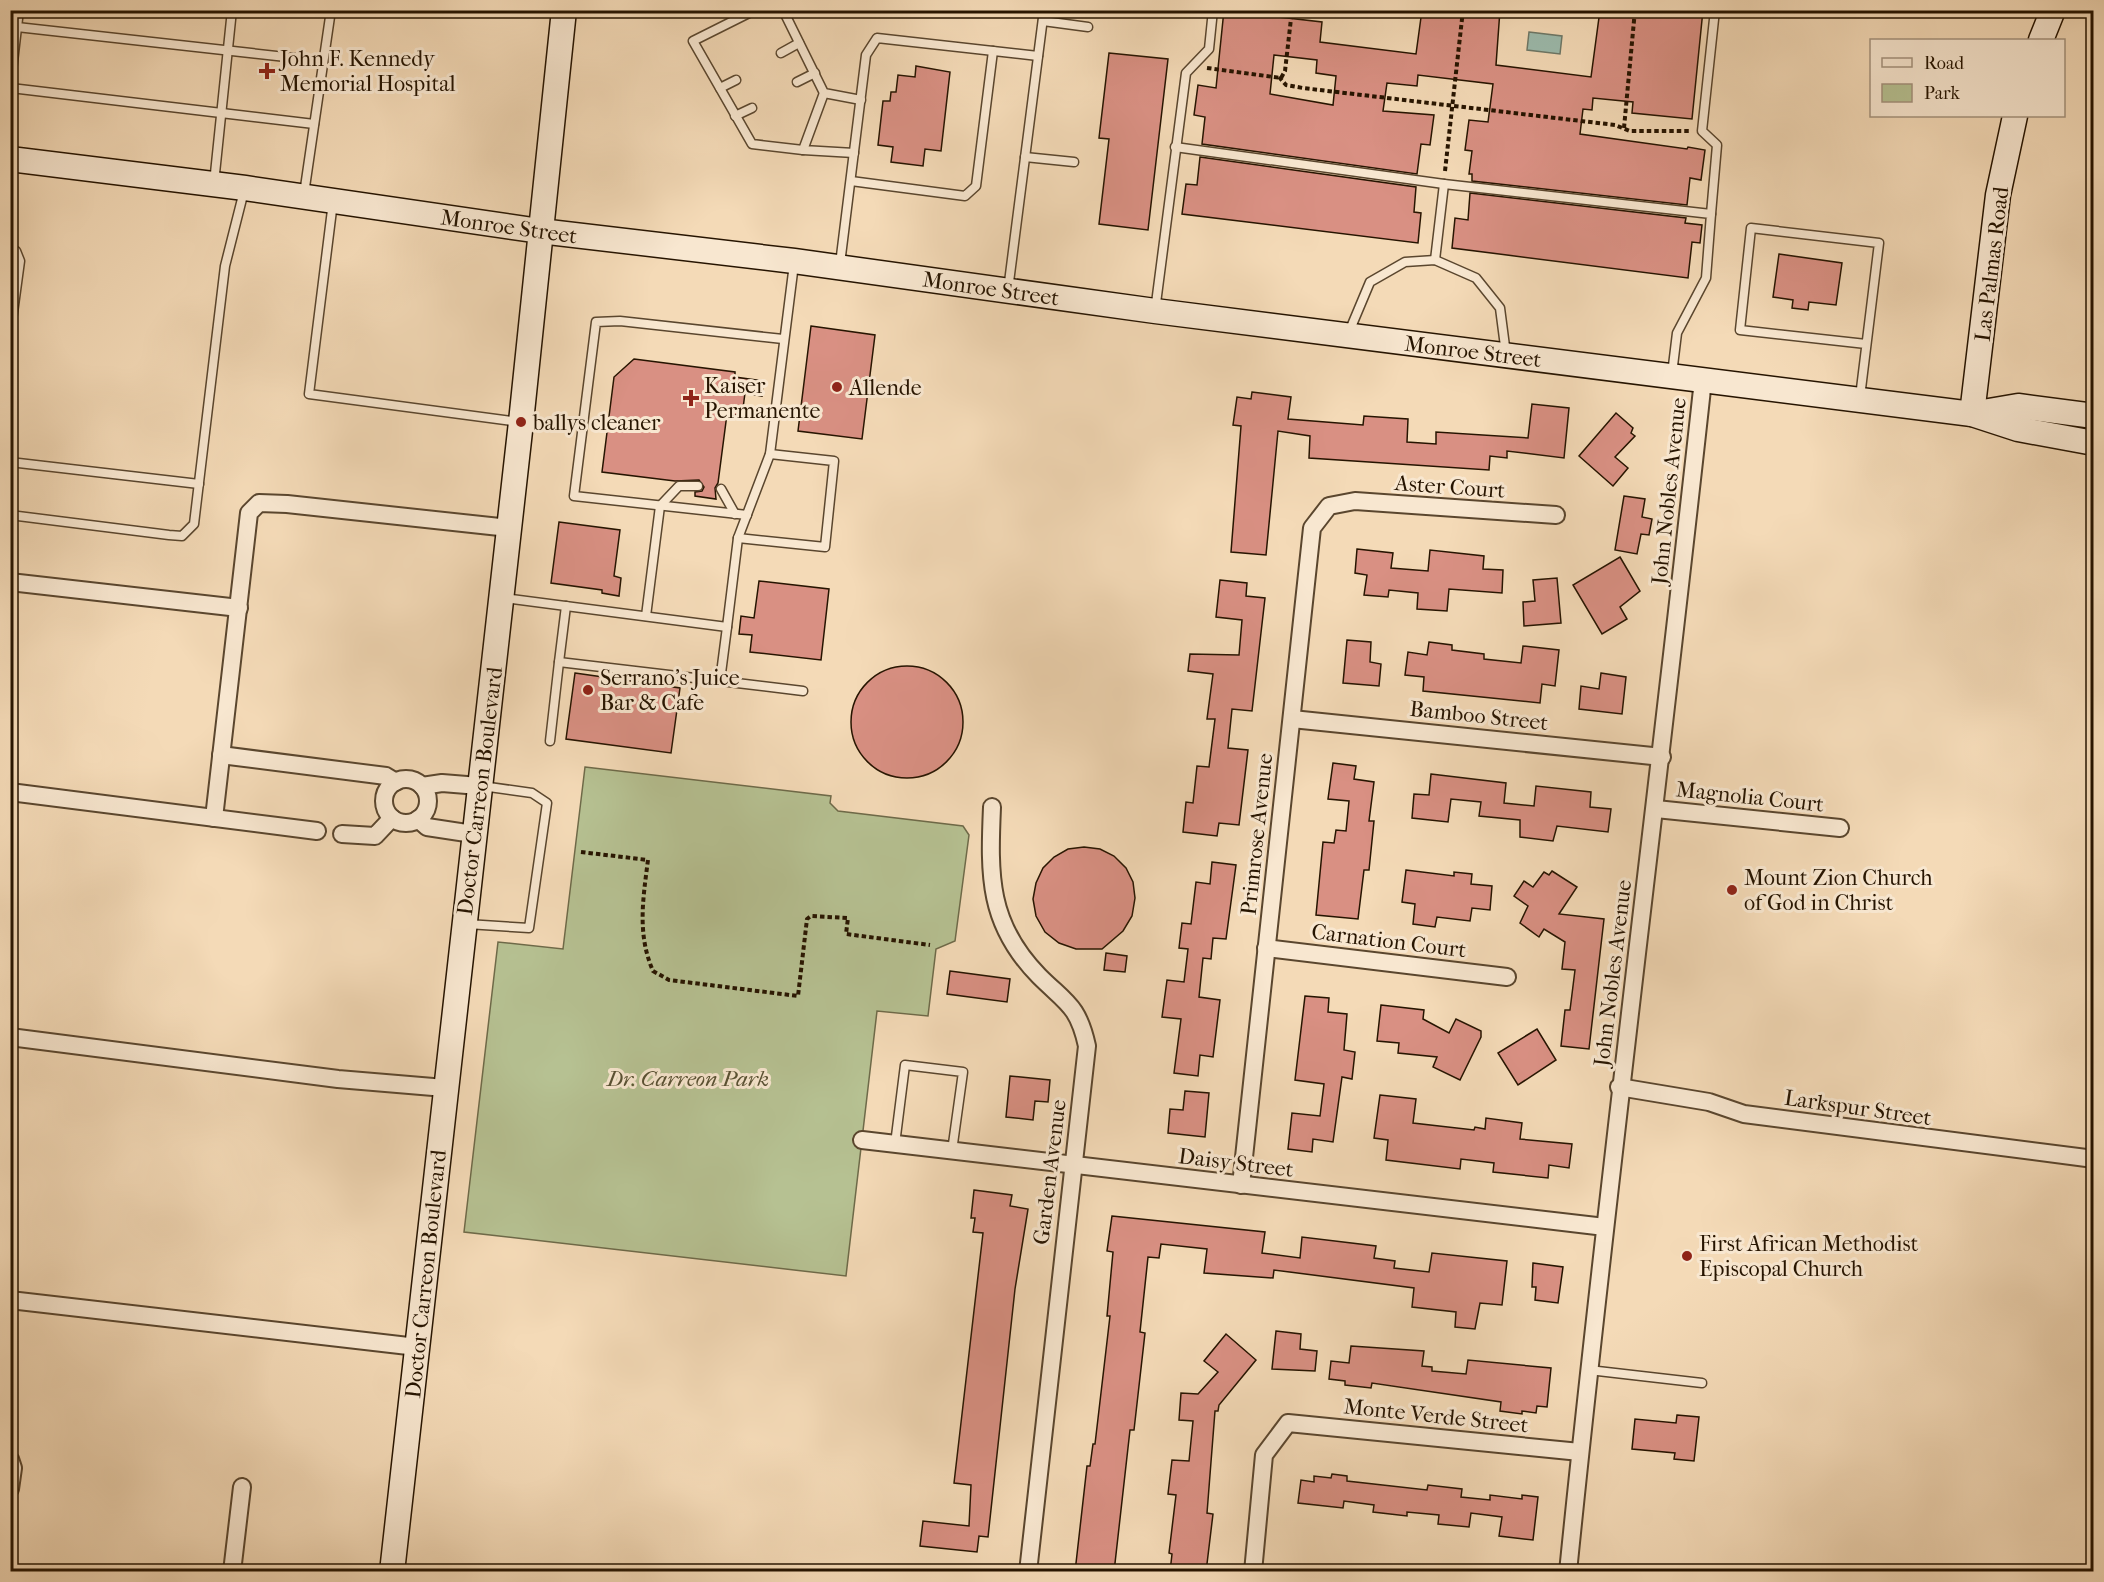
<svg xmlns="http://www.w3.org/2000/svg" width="2104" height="1582" font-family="'IM FELL French Canon',serif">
<rect width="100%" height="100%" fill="#f4dab7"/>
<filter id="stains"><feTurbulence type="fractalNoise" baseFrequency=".00333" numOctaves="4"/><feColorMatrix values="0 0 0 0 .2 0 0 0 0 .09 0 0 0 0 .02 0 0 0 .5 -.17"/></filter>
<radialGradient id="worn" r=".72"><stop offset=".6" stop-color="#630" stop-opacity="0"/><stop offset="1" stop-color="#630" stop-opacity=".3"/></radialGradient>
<polygon fill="#b6c192" stroke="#6e6a49" stroke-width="1.5" points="585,767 831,796 830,803 838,811 963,826 969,835 955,941 936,949 928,1016 877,1011 846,1276 464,1232 498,942 563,949"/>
<polygon fill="#9cbbad" stroke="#6d7868" stroke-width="1.5" points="1529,32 1562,36 1560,54 1527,50"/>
<g fill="#d99083" stroke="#261400" stroke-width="1.5" fill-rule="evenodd">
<path d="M1224 10H1280L1279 17 1322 22 1320 42 1416 54 1422 10H1500L1496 65 1591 77 1600 10H1703L1692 119 1632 113 1633 102 1593 98 1592 110 1583 109 1580 134 1687 149 1688 147 1705 150 1701 180 1690 178 1687 205 1472 181V174H1469L1472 151 1465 150 1469 120 1488 122 1493 84 1418 75 1417 86 1387 83 1383 111 1434 115 1430 145 1421 144 1417 174 1202 144 1205 117 1194 115 1198 85 1216 88ZM1274 55 1317 60 1316 73 1336 76 1333 105 1270 94Z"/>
<polygon points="1109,53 1168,59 1148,230 1099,224 1109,139 1099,138"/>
<polygon points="916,66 950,72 941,151 925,149 923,166 891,162 893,147 878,145 883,101 890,101 891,92 896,92 898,75 915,77"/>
<polygon points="1200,157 1416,187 1414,212 1421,213 1418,243 1182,214 1186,184 1197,185"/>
<polygon points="1470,193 1686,218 1685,223 1702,225 1700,243 1692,242 1688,278 1452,248 1455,218 1468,220"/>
<polygon points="1779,254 1842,263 1836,305 1809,302 1808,310 1792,308 1793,300 1773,297"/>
<polygon points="811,326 875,335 862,439 798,431"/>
<polygon points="634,359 735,372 735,377 763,381 762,396 745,393 742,416 727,414 718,483 715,488 716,499 695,496 695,492 702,491 704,487 699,480 675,481 602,472 614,377"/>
<polygon points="1252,392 1291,397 1288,419 1363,425 1364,416 1408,419 1407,442 1436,444 1436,432 1528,438 1532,404 1569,408 1564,458 1507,451 1507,458 1490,456 1489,470 1309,458 1310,436 1278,431 1266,555 1231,552 1241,426 1233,425 1237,397 1251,399"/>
<polygon points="1616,413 1633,428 1631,433 1635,436 1615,457 1628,468 1613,486 1579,456"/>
<polygon points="1624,496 1645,499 1642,517 1652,519 1649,535 1641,534 1637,554 1615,550"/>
<polygon points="559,522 620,530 614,576 621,578 619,596 602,593 602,590 551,583"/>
<polygon points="1357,549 1393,553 1391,568 1428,571 1430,550 1484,556 1483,569 1503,570 1502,593 1449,589 1447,611 1417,609 1418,593 1389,590 1388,597 1364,595 1367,575 1355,573"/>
<polygon points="1620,557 1640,591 1620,607 1627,619 1602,634 1573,585"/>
<polygon points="1557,578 1561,623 1524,626 1523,602 1535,601 1533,580"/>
<polygon points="1220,580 1247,583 1246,596 1265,598 1252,711 1232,709 1228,748 1248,750 1239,825 1219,823 1217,836 1183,832 1186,802 1193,803 1197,766 1209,767 1215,719 1207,719 1213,674 1188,671 1190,654 1239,655 1242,620 1216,617"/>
<polygon points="759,581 829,589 821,660 750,652 752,635 739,634 741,616 754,618"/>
<polygon points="1347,640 1371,642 1370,662 1381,664 1379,686 1343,683"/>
<polygon points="1429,642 1452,645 1452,650 1484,654 1484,659 1521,663 1523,646 1559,650 1555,686 1542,684 1540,703 1423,691 1424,677 1405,675 1408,652 1427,655"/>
<circle cx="907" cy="722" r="56"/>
<polygon points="575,673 680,688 671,753 566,739"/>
<polygon points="1601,673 1626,677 1622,714 1579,709 1581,686 1599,689"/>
<polygon points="1333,763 1356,766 1354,779 1374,782 1369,821 1374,821 1369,870 1364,870 1358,919 1316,915 1323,842 1334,843 1336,830 1346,831 1349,801 1328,799"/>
<polygon points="1431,774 1506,783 1504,803 1534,806 1536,786 1591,792 1590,807 1611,809 1608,832 1557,826 1553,841 1520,837 1520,820 1479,816 1481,802 1451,799 1448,822 1412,818 1414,794 1429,795"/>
<polygon points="1084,847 1100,849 1114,856 1126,868 1133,882 1135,898 1132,916 1123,931 1102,949 1076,949 1059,943 1045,932 1036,916 1033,899 1036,883 1043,868 1054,857 1068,849"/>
<polygon points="1212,862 1236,865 1226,939 1213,938 1211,959 1203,958 1199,997 1220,1000 1213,1057 1200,1055 1198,1076 1174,1073 1181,1019 1162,1017 1167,980 1184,982 1188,949 1179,948 1182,923 1191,924 1196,882 1210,884"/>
<polygon points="1406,870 1454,876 1454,872 1472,874 1471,884 1492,886 1490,910 1472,908 1470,921 1437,917 1435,927 1413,924 1415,904 1402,902"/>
<polygon points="1552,871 1577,887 1559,914 1604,919 1589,1049 1561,1046 1565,1010 1570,1010 1575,970 1562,969 1565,942 1544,929 1539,937 1520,923 1528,906 1514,896 1524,881 1533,887 1544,872 1549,875"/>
<polygon points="1106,953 1127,956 1125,972 1104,970"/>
<polygon points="950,971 1010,979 1007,1002 947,994"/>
<polygon points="1305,996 1329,998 1328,1012 1347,1014 1344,1050 1355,1052 1352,1079 1342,1077 1333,1142 1313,1139 1312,1152 1288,1149 1292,1113 1320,1116 1324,1084 1295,1080"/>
<polygon points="1381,1005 1424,1010 1423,1019 1449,1033 1456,1019 1481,1031 1481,1037 1460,1080 1433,1067 1437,1057 1398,1053 1399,1043 1377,1041"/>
<polygon points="1537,1029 1556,1060 1518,1085 1498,1053"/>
<polygon points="1010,1076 1050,1080 1048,1102 1035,1101 1033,1120 1006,1117"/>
<polygon points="1185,1091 1209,1093 1205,1137 1168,1133 1170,1109 1183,1110"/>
<polygon points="1380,1095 1416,1099 1413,1123 1474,1130 1475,1127 1485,1129 1486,1118 1522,1123 1520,1139 1572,1144 1569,1168 1549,1165 1548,1178 1493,1172 1494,1163 1461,1159 1460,1169 1386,1160 1388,1140 1374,1138"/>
<polygon points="974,1190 1012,1195 1010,1206 1028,1209 1015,1289 988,1537 979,1536 977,1552 920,1546 923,1521 969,1526 971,1485 954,1483 983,1233 973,1232 975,1218 971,1218"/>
<polygon points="1112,1216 1265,1232 1262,1253 1300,1258 1302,1237 1376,1246 1374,1258 1395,1261 1394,1268 1429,1272 1432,1253 1507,1261 1502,1305 1480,1303 1475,1329 1455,1327 1456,1312 1412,1307 1414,1288 1274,1270 1273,1278 1204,1273 1207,1249 1161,1244 1159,1258 1148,1257 1140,1332 1145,1333 1134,1430 1130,1430 1114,1572 1075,1572 1087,1466 1090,1466 1093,1444 1095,1444 1110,1316 1107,1316 1113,1252 1107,1251"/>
<polygon points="1533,1263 1563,1267 1558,1303 1535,1300 1536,1287 1532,1287"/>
<polygon points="1276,1331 1301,1334 1300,1349 1317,1351 1315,1371 1272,1369"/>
<polygon points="1226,1334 1256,1360 1219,1405 1218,1411 1215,1411 1207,1513 1213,1514 1206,1572 1170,1572 1172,1554 1169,1553 1176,1495 1168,1494 1172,1460 1189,1461 1193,1421 1179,1420 1181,1393 1198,1394 1218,1372 1204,1361"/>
<polygon points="1351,1346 1424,1351 1422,1366 1432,1367 1432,1371 1466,1374 1468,1360 1551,1368 1547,1407 1537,1406 1536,1413 1522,1411 1522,1414 1500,1411 1501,1402 1372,1383 1371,1388 1345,1385 1345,1381 1329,1379 1331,1361 1349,1363"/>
<polygon points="1677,1415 1699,1417 1694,1461 1674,1459 1675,1453 1632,1449 1635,1419 1676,1423"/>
<polygon points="1332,1474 1347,1476 1347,1481 1427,1490 1428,1485 1462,1489 1461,1497 1490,1500 1490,1495 1522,1499 1522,1495 1538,1497 1533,1540 1499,1536 1502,1517 1471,1513 1469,1527 1438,1524 1439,1515 1407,1512 1407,1516 1373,1512 1374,1505 1344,1501 1343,1508 1298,1503 1301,1480 1314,1482 1314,1476 1331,1478"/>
</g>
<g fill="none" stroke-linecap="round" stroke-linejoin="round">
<g stroke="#5a462e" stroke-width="11">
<g id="lane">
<polyline points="755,10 693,41 752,144 803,150"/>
<polyline points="783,10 824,93 861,100"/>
<polyline points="1043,21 1088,27"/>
<polyline points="17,27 322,61"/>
<polyline points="781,53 799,43"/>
<polyline points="797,82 815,73"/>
<polyline points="10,88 19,10"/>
<polyline points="11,88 314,124"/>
<polyline points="720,88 736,80"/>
<polyline points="824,93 803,150 854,153"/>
<polyline points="735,116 752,108"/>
<polyline points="1175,147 1444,184"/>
<polyline points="1025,157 1074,162"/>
<polyline points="851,181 965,196 976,186 993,51"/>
<polyline points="214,183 232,10"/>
<polyline points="304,194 331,10"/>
<polyline points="333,202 309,394 519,422"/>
<polyline points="1711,214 1717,145 1702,131 1715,10"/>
<polyline points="10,249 16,251 20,261 10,335"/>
<polyline points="1435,260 1444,184 1711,214 1706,278 1677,333 1672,374"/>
<polyline points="840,264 866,55 877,38 1038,56"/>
<polyline points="1008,290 1044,10"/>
<polyline points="1155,311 1186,73 1209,49 1213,10"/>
<polyline points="1349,332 1370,282 1405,262 1435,260 1476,278 1500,308 1506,354"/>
<polyline points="1860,397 1879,243 1751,228 1740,330 1866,344"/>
<polyline points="10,462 199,484"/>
<polyline points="721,489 735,514"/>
<polyline points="10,515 169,535 182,536 194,524 225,266 244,191"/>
<polyline points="747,515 574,496 596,322 620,321 783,339"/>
<polyline points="738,538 825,547 834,461 770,454"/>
<polyline points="504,598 727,627 738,538 770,454 794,264"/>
<polyline points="646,616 660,506 679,486 698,486"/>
<polyline points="727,627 720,681 803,691"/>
<polyline points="559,662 566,606"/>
<polyline points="550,741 559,662 720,681"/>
<polyline points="467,924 529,928 547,803 532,793 482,786"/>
<polyline points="895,1144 905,1065 963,1072 952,1151"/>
<polyline points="1589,1370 1702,1383"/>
</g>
</g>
<g stroke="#5a462e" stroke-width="20">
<g id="street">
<polyline points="10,582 239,608"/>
<polyline points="1292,719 1662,757"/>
<polyline points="221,755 386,776 396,782"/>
<circle cx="406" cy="801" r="22"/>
<polyline points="422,786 442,783 479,786"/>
<polyline points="10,792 317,831"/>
<path d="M992 807C989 876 988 924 1039 976 1066 1003 1078 1005 1087 1046L1028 1572"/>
<polyline points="1656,809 1840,828"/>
<polyline points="214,818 249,513 259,503 287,504 509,528"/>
<polyline points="418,819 427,827 473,834"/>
<polyline points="342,834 375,836 392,818"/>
<polyline points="1266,948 1507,977"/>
<polyline points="10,1037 338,1079 445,1088"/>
<polyline points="1619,1087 1709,1102 1744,1114 2094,1159"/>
<polyline points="862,1140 1605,1227"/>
<polyline points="1241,1185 1312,528 1329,506 1355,501 1556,515"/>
<polyline points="10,1300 417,1347"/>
<polyline points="10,1459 13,1468 10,1489"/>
<polyline points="232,1572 242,1487"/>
<polyline points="1253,1572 1264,1455 1288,1423 1580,1452"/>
<path d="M1568 1572C1608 1174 1660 777 1703 380"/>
</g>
</g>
<g stroke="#261400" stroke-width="27">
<g id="secondary">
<polyline points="2041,40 2053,10"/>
<polyline points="10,159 245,188 540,231 794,261 1155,311 1972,414 2018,429 2094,443"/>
<polyline points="1977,413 2018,406 2094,416"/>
<polyline points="1972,414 1998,195 2015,116"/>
<polyline points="392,1572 521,422 564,10"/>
</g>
</g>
<g stroke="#261400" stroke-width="4" stroke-dasharray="4.5 3" stroke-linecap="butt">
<polyline points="1207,68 1281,78 1285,71 1292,10"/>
<polyline points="1279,77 1286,85 1303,88 1615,125 1630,131 1691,131"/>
<polyline points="1624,128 1635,10"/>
<polyline points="1445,171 1463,10"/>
<path d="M581 852 648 860C643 899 637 934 653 971L669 980 798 996 807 919 811 916 848 918 846 934 930 945"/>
</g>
<use href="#lane" stroke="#f8e7d0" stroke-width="8"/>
<use href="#street" stroke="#f8e7d0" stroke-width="16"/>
<use href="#secondary" stroke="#f8e7d0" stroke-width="24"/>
</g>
<g fill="#8f2418" stroke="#f8e7d0" stroke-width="2">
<path d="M264 62h6v6h6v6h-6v6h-6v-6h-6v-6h6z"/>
<circle cx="837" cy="387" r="6"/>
<path d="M688 389h6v6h6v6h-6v6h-6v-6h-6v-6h6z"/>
<circle cx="521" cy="422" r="6"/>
<circle cx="588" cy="690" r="6"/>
<circle cx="1732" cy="890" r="6"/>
<circle cx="1687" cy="1256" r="6"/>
</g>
<g text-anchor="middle" stroke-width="6" stroke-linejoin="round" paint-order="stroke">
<g font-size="22" fill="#261400" stroke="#f8e7d0" text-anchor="start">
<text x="280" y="66">John F. Kennedy<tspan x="280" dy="25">Memorial Hospital</tspan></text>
<text x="704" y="393">Kaiser<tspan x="704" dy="25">Permanente</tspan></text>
<text x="849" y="395">Allende</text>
<text x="533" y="430">ballys cleaner</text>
<text x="600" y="685">Serrano's Juice<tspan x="600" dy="25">Bar &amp; Cafe</tspan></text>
<text x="1744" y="885">Mount Zion Church<tspan x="1744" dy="25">of God in Christ</tspan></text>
<text x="1699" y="1251">First African Methodist<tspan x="1699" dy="25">Episcopal Church</tspan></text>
</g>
<g font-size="22" fill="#261400" stroke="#f8e7d0">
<text transform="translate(509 226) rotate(8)" y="8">Monroe Street</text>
<text transform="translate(1991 264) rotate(-83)" y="8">Las Palmas Road</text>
<text transform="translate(991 288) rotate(8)" y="8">Monroe Street</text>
<text transform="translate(1473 351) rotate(7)" y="8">Monroe Street</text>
<text transform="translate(1450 486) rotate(4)" y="8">Aster Court</text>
<text transform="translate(1668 491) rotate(-84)" y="8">John Nobles Avenue</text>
<text transform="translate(1479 715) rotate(6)" y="8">Bamboo Street</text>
<text transform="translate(479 791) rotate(-83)" y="8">Doctor Carreon Boulevard</text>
<text transform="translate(1750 796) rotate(6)" y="8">Magnolia Court</text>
<text transform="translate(1256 834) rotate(-84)" y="8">Primrose Avenue</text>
<text transform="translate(1389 940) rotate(7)" y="8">Carnation Court</text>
<text transform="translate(1612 973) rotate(-83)" y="8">John Nobles Avenue</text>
<text transform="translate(1858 1107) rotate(8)" y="8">Larkspur Street</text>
<text transform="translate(1236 1162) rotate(7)" y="8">Daisy Street</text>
<text transform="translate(1049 1172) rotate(-83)" y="8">Garden Avenue</text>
<text transform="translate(425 1274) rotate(-84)" y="8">Doctor Carreon Boulevard</text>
<text transform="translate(1436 1415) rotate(6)" y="8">Monte Verde Street</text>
</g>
<g font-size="22" font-style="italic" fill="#585133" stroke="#f8e7d0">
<text x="688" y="1086">Dr. Carreon Park</text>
</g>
</g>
<rect width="2104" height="1582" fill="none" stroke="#f4dab7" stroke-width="36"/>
<rect x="12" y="12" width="2080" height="1558" fill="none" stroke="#261400" stroke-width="3"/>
<rect x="18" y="18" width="2068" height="1546" fill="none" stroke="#261400" stroke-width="1.5"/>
<rect x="1870" y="39" width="195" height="78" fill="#f8e7d0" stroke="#a4937d" stroke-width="1.5"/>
<rect x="1882" y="58" width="30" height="9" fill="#f8e7d0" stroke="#a4937d" stroke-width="1.5"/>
<text x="1924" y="69" font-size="18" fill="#261400">Road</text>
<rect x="1882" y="84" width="30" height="18" fill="#b6c192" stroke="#a4937d" stroke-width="1.5"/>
<text x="1924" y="99" font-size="18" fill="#261400">Park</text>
<rect width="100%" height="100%" filter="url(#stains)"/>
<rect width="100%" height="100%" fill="url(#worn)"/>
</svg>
